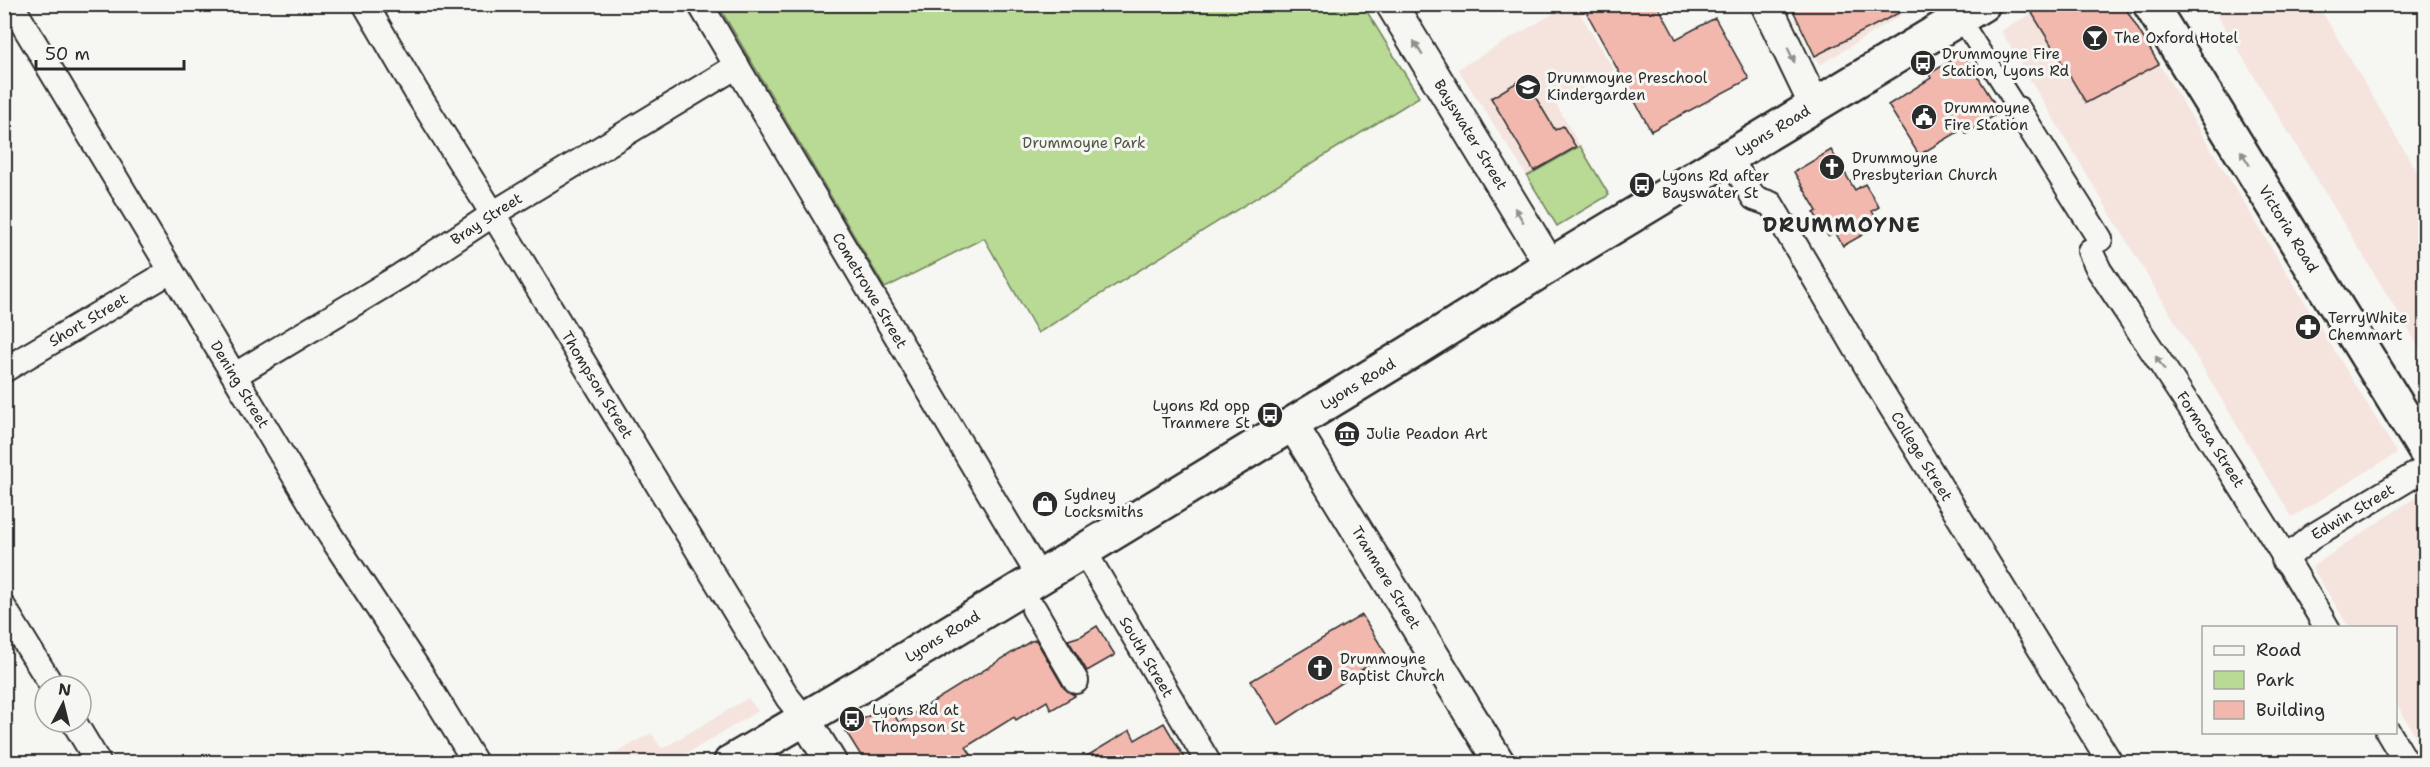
<svg xmlns="http://www.w3.org/2000/svg" width="2430" height="767" font-family="'Shantell Sans',sans-serif">
<rect width="100%" height="100%" fill="#f6f6f2"/>
<filter id="ink" filterUnits="userSpaceOnUse"><feTurbulence type="fractalNoise" baseFrequency=".0167" numOctaves="2"/><feDisplacementMap in="SourceGraphic" scale="12" xChannelSelector="R" yChannelSelector="G"/><feConvolveMatrix kernelMatrix="1 2 1 2 8 2 1 2 1" color-interpolation-filters="sRGB"/></filter>
<g filter="url(#ink)">
<g fill="#f5e3de">
<polygon points="1574,4 1614,70 1556,104 1580,146 1527,176 1458,69 1568,5"/>
<polygon points="1790,5 1917,5 1820,65"/>
<polygon points="2046,5 2123,5 2397,453 2292,517 2001,31"/>
<polygon points="2211,5 2318,5 2425,185 2425,357"/>
<polygon points="2416,497 2426,499 2425,752 2396,703 2396,628 2349,627 2312,567"/>
<polygon points="748,698 758,711 673,762 601,762 651,733 662,749"/>
</g>
<g fill="#b8da94" stroke="#728260" stroke-width="1.5">
<polygon points="718,5 1363,5 1419,97 1038,333 984,238 885,288"/>
<polygon points="1580,146 1609,195 1557,226 1527,176"/>
</g>
<g fill="#f2b8ae" stroke="#2b2b2b" stroke-width="1.5">
<polygon points="1582,4 1657,4 1676,39 1715,18 1749,79 1651,131"/>
<polygon points="1790,4 1916,4 1815,56"/>
<polygon points="2046,4 2123,4 2159,64 2086,103 2032,13"/>
<polygon points="1963,53 2000,112 1966,134 1963,129 1919,155 1888,105 1931,78 1929,74"/>
<polygon points="1524,78 1555,130 1563,126 1576,147 1534,171 1491,98"/>
<polygon points="1831,150 1855,190 1865,184 1879,207 1872,211 1880,225 1843,246 1835,232 1828,236 1814,213 1817,211 1794,172"/>
<polygon points="1362,615 1386,654 1278,725 1251,681"/>
<polygon points="1097,626 1115,655 1087,671 1068,640 1081,636"/>
<polygon points="1036,640 1064,688 1075,696 1051,710 1047,701 1016,720 1014,717 966,747 976,762 865,762 845,730 888,704 899,723 1031,641"/>
<polygon points="1164,723 1187,762 1077,762 1130,730 1135,740"/>
</g>
<g fill="none" stroke-linecap="round" stroke-linejoin="round">
<g stroke="#2b2b2b" stroke-width="22">
<polyline id="pedestrian" points="1960,18 2018,109"/>
</g>
<g stroke="#2b2b2b" stroke-width="28">
<g id="minor">
<path id="s1" d="M11 4 330 535 420 672 475 762"/>
<path id="s2" d="M365 4 417 93 493 214 788 698 804 718"/>
<path id="s3" d="M700 4 1040 578"/>
<polyline points="2018,109 2100,239"/>
<path id="s4" d="M1729 157 1754 198 1771 204 1877 384 2110 762"/>
<path id="s5" d="M2090 251 2099 270C2177 388 2256 505 2327 628"/>
<path id="s6" d="M4 370 171 271"/>
<path id="s7" d="M235 375 400 276 504 207 737 66"/>
<path id="s8" d="M1084 551 1208 762"/>
<path id="s9" d="M2284 560 2313 536 2426 468"/>
<polyline points="4,608 52,686"/>
<polyline points="1034,609 1076,681"/>
<polyline points="74,722 98,762"/>
<polyline points="2388,732 2406,762"/>
</g>
</g>
<g stroke="#2b2b2b" stroke-width="34">
<g id="tertiary">
<path id="s10" d="M1391 4 1550 265"/>
<polyline points="1766,4 1815,106"/>
<path id="s11" d="M1292 424 1499 762"/>
<polyline points="804,718 831,762"/>
</g>
</g>
<g stroke="#2b2b2b" stroke-width="38">
<g id="primary">
<path id="s12" d="M731 762 889 669 1409 353 1550 265 1983 4"/>
</g>
</g>
<g stroke="#2b2b2b" stroke-width="38">
<g id="trunk">
<path id="s13" d="M2150 4 2426 452"/>
</g>
</g>
<use href="#pedestrian" stroke="#f6f6f2" stroke-width="18"/>
<use href="#minor" stroke="#f6f6f2" stroke-width="24"/>
<use href="#tertiary" stroke="#f6f6f2" stroke-width="30"/>
<use href="#primary" stroke="#f6f6f2" stroke-width="33"/>
<use href="#trunk" stroke="#f6f6f2" stroke-width="33"/>
</g>
<defs><path id="oneway-solid" d="M-6-.8H1V-3.2L6.5 0L1 3.2V.8H-6Z" transform="scale(1.5)"/></defs>
<g fill="#90908e">
<use href="#oneway-solid" transform="translate(1418 48) rotate(-121)"/>
<use href="#oneway-solid" transform="translate(1791 55) rotate(65)"/>
<use href="#oneway-solid" transform="translate(2245 158) rotate(-122)"/>
<use href="#oneway-solid" transform="translate(1519 215) rotate(-121)"/>
<use href="#oneway-solid" transform="translate(2160 363) rotate(-123)"/>
</g>
</g>
<defs>
<g id="bar-disc" transform="scale(1.35)"><circle r="9.5" fill="#2b2b2b" stroke="#f6f6f2"/><path d="M-6-5H6L.8 .8V4.5H3.5V6h-7V4.5H-.8V.8Z" fill="#fff"/></g>
<g id="bus-disc" transform="scale(1.35)"><circle r="9.5" fill="#2b2b2b" stroke="#f6f6f2"/><path d="M-5-6H5V4H4V6H2V4H-2V6H-4V4H-5ZM-3.5-4V0h7V-4ZM-3.5 1.2v1.5H-2V1.2ZM2 1.2v1.5H3.5V1.2Z" fill="#fff"/></g>
<g id="school-disc" transform="scale(1.35)"><circle r="9.5" fill="#2b2b2b" stroke="#f6f6f2"/><path d="M0-5L7-2L0 1L-7-2ZM-4 1L0 2.5L4 1V4Q0 6-4 4Z" fill="#fff"/></g>
<g id="civic-disc" transform="scale(1.35)"><circle r="9.5" fill="#2b2b2b" stroke="#f6f6f2"/><path d="M-.6-6.5H3V-4.5H.6V-3L4-1V1h2V6H-6V1h2V-1L-.6-3ZM-1.2 2.5V6h2.4V2.5Z" fill="#fff"/></g>
<g id="church-disc" transform="scale(1.35)"><circle r="9.5" fill="#2b2b2b" stroke="#f6f6f2"/><path d="M-1.2-6h2.4v3.5h3.3v2.4h-3.3V6h-2.4V-.1h-3.3v-2.4h3.3Z" fill="#fff"/></g>
<g id="pharmacy-disc" transform="scale(1.35)"><circle r="9.5" fill="#2b2b2b" stroke="#f6f6f2"/><path d="M-2-6h4v4h4v4h-4v4h-4v-4h-4v-4h4Z" fill="#fff"/></g>
<g id="museum-disc" transform="scale(1.35)"><circle r="9.5" fill="#2b2b2b" stroke="#f6f6f2"/><path d="M0-6L6-3V-2H-6V-3ZM-5-1h2V3h-2ZM-1-1h2V3h-2ZM3-1h2V3H3ZM-6 4H6V6H-6Z" fill="#fff"/></g>
<g id="shop-disc" transform="scale(1.35)"><circle r="9.5" fill="#2b2b2b" stroke="#f6f6f2"/><path d="M-5-2.5h2.3a2.7 3.5 0 0 1 5.4 0H5L5.5 6h-11ZM-1.5-2.5h3a1.5 2.3 0 0 0-3 0Z" fill="#fff"/></g>
</defs>
<g fill-rule="evenodd">
<use href="#bar-disc" x="2095" y="38"/>
<use href="#bus-disc" x="1923" y="63"/>
<use href="#school-disc" x="1528" y="87"/>
<use href="#civic-disc" x="1924" y="117"/>
<use href="#church-disc" x="1832" y="167"/>
<use href="#bus-disc" x="1642" y="185"/>
<use href="#pharmacy-disc" x="2308" y="327"/>
<use href="#bus-disc" x="1270" y="415"/>
<use href="#museum-disc" x="1347" y="434"/>
<use href="#shop-disc" x="1045" y="504"/>
<use href="#church-disc" x="1320" y="668"/>
<use href="#bus-disc" x="852" y="719"/>
</g>
<g text-anchor="middle" stroke-width="6" stroke-linejoin="round" paint-order="stroke">
<g font-size="15" fill="#2b2b2b" stroke="#f6f6f2" text-anchor="start">
<text x="2114" y="43">The Oxford Hotel</text>
<text x="1942" y="59">Drummoyne Fire<tspan x="1942" dy="17">Station, Lyons Rd</tspan></text>
<text x="1547" y="83">Drummoyne Preschool<tspan x="1547" dy="17">Kindergarden</tspan></text>
<text x="1944" y="113">Drummoyne<tspan x="1944" dy="17">Fire Station</tspan></text>
<text x="1852" y="163">Drummoyne<tspan x="1852" dy="17">Presbyterian Church</tspan></text>
<text x="1662" y="181">Lyons Rd after<tspan x="1662" dy="17">Bayswater St</tspan></text>
<text x="2328" y="323">TerryWhite<tspan x="2328" dy="17">Chemmart</tspan></text>
<text x="1250" y="411" text-anchor="end">Lyons Rd opp<tspan x="1250" dy="17">Tranmere St</tspan></text>
<text x="1366" y="439">Julie Peadon Art</text>
<text x="1064" y="500">Sydney<tspan x="1064" dy="17">Locksmiths</tspan></text>
<text x="1340" y="664">Drummoyne<tspan x="1340" dy="17">Baptist Church</tspan></text>
<text x="872" y="715">Lyons Rd at<tspan x="872" dy="17">Thompson St</tspan></text>
</g>
<g font-size="15" fill="#2b2b2b" stroke="#f6f6f2">
<text dy="5" stroke="none"><textPath href="#s12" startOffset="1218">Lyons Road</textPath></text>
<text dy="5" stroke="none"><textPath href="#s10" startOffset="153">Bayswater Street</textPath></text>
<text dy="5" stroke="none"><textPath href="#s7" startOffset="296">Bray Street</textPath></text>
<text dy="5" stroke="none"><textPath href="#s13" startOffset="264">Victoria Road</textPath></text>
<text dy="5" stroke="none"><textPath href="#s3" startOffset="333">Cometrowe Street</textPath></text>
<text dy="5" stroke="none"><textPath href="#s6" startOffset="98">Short Street</textPath></text>
<text dy="5" stroke="none"><textPath href="#s2" startOffset="446">Thompson Street</textPath></text>
<text dy="5" stroke="none"><textPath href="#s12" startOffset="732">Lyons Road</textPath></text>
<text dy="5" stroke="none"><textPath href="#s1" startOffset="444">Dening Street</textPath></text>
<text dy="5" stroke="none"><textPath href="#s5" startOffset="224">Formosa Street</textPath></text>
<text dy="5" stroke="none"><textPath href="#s4" startOffset="360">College Street</textPath></text>
<text dy="5" stroke="none"><textPath href="#s9" startOffset="84">Edwin Street</textPath></text>
<text dy="5" stroke="none"><textPath href="#s11" startOffset="180">Tranmere Street</textPath></text>
<text dy="5" stroke="none"><textPath href="#s12" startOffset="246">Lyons Road</textPath></text>
<text dy="5" stroke="none"><textPath href="#s8" startOffset="123">South Street</textPath></text>
</g>
<g font-size="15" fill="#4e5745" stroke="#f6f6f2">
<text x="1084" y="148">Drummoyne Park</text>
</g>
<g font-size="21" font-weight="bold" letter-spacing="1.5" fill="#2b2b2b" stroke="#f6f6f2">
<text x="1842" y="232">DRUMMOYNE</text>
</g>
</g>
<rect width="2430" height="767" fill="none" stroke="#f6f6f2" stroke-width="24"/>
<rect x="12" y="12" width="2406" height="743" fill="none" stroke="#2b2b2b" stroke-width="2" filter="url(#ink)"/>
<rect x="2202" y="626" width="195" height="108" fill="#f6f6f2" stroke="#a5a5a2" stroke-width="1.5"/>
<rect x="2214" y="646" width="30" height="9" fill="#f6f6f2" stroke="#a5a5a2" stroke-width="1.5"/>
<text x="2256" y="656" font-size="18" fill="#2b2b2b">Road</text>
<rect x="2214" y="671" width="30" height="18" fill="#b8da94" stroke="#a5a5a2" stroke-width="1.5"/>
<text x="2256" y="686" font-size="18" fill="#2b2b2b">Park</text>
<rect x="2214" y="701" width="30" height="18" fill="#f2b8ae" stroke="#a5a5a2" stroke-width="1.5"/>
<text x="2256" y="716" font-size="18" fill="#2b2b2b">Building</text>
<g transform="translate(63 704) rotate(7)"><circle r="28" fill="#f6f6f2" stroke="#a5a5a2" stroke-width="1.5"/>
<path d="M0-4.5L10 22L0 15L-10 22Z" fill="#2b2b2b"/>
<text y="-9" font-size="16" font-weight="bold" text-anchor="middle" fill="#2b2b2b">N</text>
</g>
<path d="M36 60v9h148v-9" fill="none" stroke="#2b2b2b" stroke-width="3"/>
<text x="45" y="60" font-size="18" fill="#2b2b2b" stroke="#f6f6f2" stroke-width="4.5" paint-order="stroke">50 m</text>
</svg>
